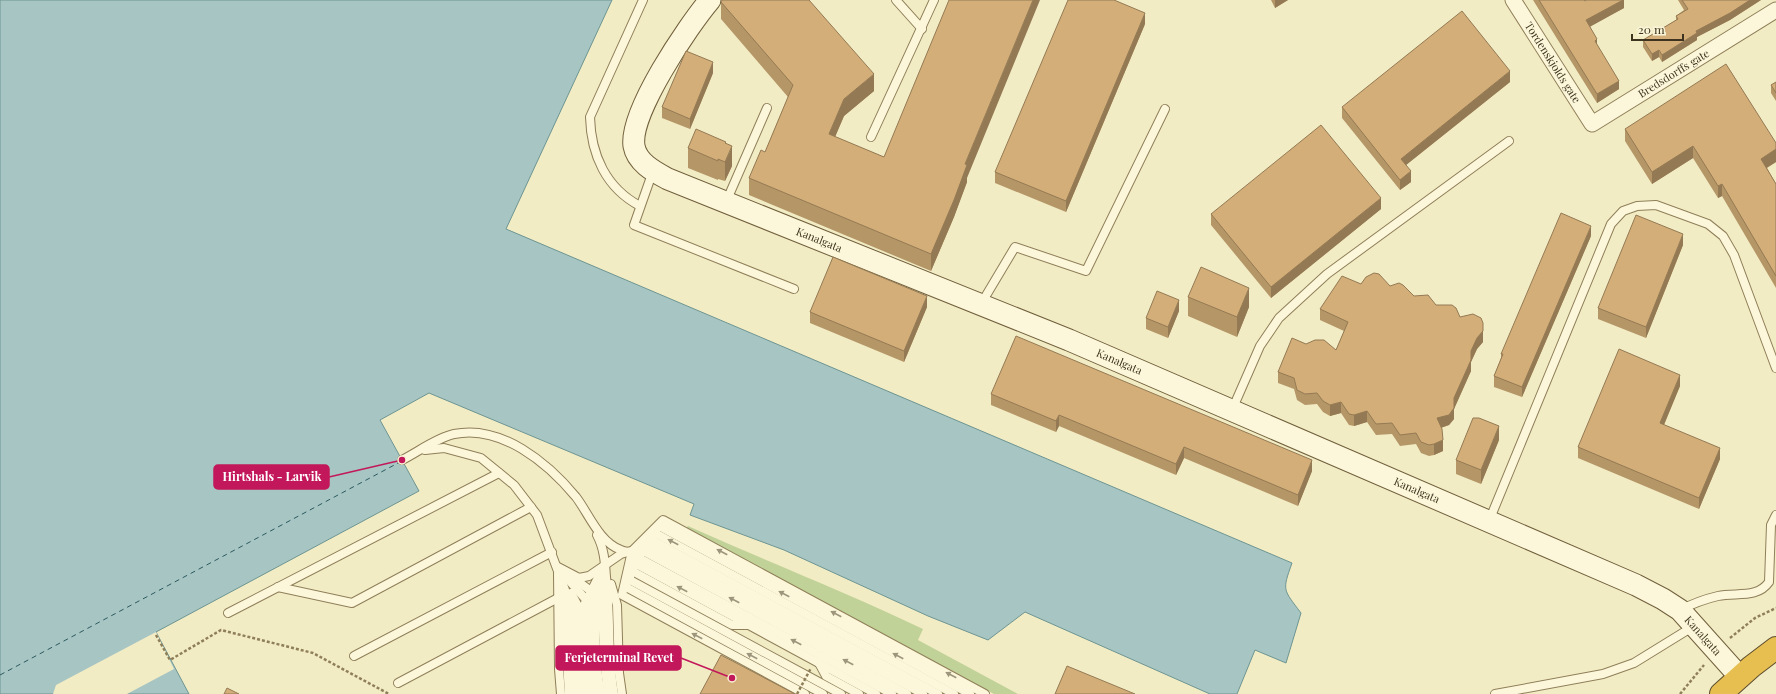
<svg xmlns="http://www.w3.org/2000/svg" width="1776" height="694" font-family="'Playfair Display',serif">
<rect width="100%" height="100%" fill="#f2ecc5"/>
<path fill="#c1d298" d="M688 526C766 561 846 592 923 629L918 640 1018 694H994L693 532 686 528Z"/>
<path fill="#a7c5c2" stroke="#6d9592" d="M0 0H612L506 229 1292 563C1282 591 1283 589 1301 613L1286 663 1255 650 1237 694H1210L1025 612 988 640 928 616 784 550 690 515 694 504 429 393 380 420 419 491 156 632 189 694H0Z"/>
<polygon fill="#f2ecc5" points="156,632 174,669 127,694 53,694 56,685"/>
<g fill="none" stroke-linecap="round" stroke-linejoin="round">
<polyline stroke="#2c5a5f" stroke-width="1" stroke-dasharray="5 4" stroke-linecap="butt" points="0,675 400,462"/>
<g stroke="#8f7f59" stroke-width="10">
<g id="lane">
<polyline points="896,0 922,29"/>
<polyline points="871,137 934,0"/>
<polyline points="653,171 634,225 794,289"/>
<polyline points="726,202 767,108"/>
<path d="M640 206C606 188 591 155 590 117L643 0"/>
<polyline points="981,304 1015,247 1086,271 1165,109"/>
<polyline points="1232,410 1260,346 1279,318 1327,274 1509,141"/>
<polyline points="425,450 444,448 481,458 514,485 537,515 571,606 573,677 575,694"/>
<path d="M402 460C418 452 436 438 454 434 501 424 548 463 576 497 589 514 599 542 621 550 627 553 638 552 645 552L907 694"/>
<polyline points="1489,521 1611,224 1623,211 1637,206 1656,205 1708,224 1723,236 1734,255 1776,368"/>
<polyline points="654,531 659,526 970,694"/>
<path d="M597 535C604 548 605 562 606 577 611 616 607 656 614 694"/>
<polyline points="651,537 655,533 954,694"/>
<polyline points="646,543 652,540 938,694"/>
<polyline points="632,552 641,559 892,694"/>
<polyline points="632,552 638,565 876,694"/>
<polyline points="633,564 634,572 732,625 747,625"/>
<polyline points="558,567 579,578 589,576 621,554 648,546 923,694"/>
<polyline points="630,573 630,580 841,694"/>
<polyline points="558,574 559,669 561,694"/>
<polyline points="566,577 589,603"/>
<polyline points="572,577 595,594"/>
<polyline points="627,580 626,587 823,694"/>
<polyline points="611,584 617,605 619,673 622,694"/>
<polyline points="278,587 352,603 531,507"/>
<polyline points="604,591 604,659 608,694"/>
<polyline points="571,593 578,606 578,660 582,694"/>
<polyline points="563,594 569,694"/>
<polyline points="594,596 590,605 592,675 595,694"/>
<path d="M1680 610C1692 604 1705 599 1718 596 1736 592 1757 599 1769 582L1771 525 1776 515"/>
<polyline points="228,613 499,473"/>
<polyline points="354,656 552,552"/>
<polyline points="819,663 826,676 859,694"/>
<polyline points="398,683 558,598"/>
<polyline points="588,694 585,676 584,605 604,566"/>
<path d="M601 694C593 655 595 612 603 574"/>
<polyline points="805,694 622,595 632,551 663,520 985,694"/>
<polyline points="1495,694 1603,674 1634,663 1694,626"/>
</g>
</g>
<g stroke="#8f7f59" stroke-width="17">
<g id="street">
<path id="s1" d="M1513 0 1592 124 1776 10"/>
</g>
</g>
<g stroke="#71603c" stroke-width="23">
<g id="secondary">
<path id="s2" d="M710 0C688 26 629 113 634 146 637 163 655 172 668 179L1069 340 1636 585 1663 599 1680 610 1740 677"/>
</g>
</g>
<g stroke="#5d4c2d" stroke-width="24">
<polyline id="highway" points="1721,694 1751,667 1776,648"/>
</g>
<g stroke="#8f7f59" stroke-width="2.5" stroke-dasharray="3 2" stroke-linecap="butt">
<polyline points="156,635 170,660 221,630 313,653 389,694"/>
<polyline points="1730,638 1755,618 1776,608"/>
<polyline points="1680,694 1704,665"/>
</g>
<use href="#lane" stroke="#fcf7da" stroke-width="8"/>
<use href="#street" stroke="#fcf7da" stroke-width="15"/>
<use href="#secondary" stroke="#fcf7da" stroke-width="21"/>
<use href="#highway" stroke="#e7bf50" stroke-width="22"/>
<polyline stroke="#8f7f59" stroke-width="2.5" stroke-dasharray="3 2" stroke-linecap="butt" points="797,694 811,668"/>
</g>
<g fill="#b59667">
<polygon points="1271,0 1288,0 1275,8"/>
<polygon points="1533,0 1584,0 1585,1 1624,0 1624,8 1590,26 1597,45 1619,89 1597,103"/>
<polygon points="1678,0 1761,0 1730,20 1697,37 1697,40 1662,62 1659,57 1652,61 1643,47 1643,40 1676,20 1676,16 1684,10"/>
<polygon points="721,2 874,91 844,116 835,137 884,157 967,178 967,182 954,217 931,271 749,195 749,178 765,152 788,97 721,19"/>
<polygon points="1145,24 1066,212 995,183 995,172"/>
<polygon points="713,73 690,129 662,118 662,107"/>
<polygon points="1510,82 1406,165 1411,182 1400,190 1342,118 1342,107"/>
<polygon points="1776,82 1776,101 1771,93 1771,85"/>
<polygon points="1625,129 1776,143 1776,162 1767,168 1776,184 1776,288 1722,196 1718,198 1693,158 1652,184 1625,141"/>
<polygon points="726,144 732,166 725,181 718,179 718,180 688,168 688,148"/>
<polygon points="1381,209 1271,298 1211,225 1211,214"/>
<polygon points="1591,236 1522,397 1494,387 1494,376 1501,358 1501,354"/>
<polygon points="1683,245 1646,338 1598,319 1598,308"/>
<polygon points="1361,284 1390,286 1436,305 1460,317 1483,342 1477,349 1471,362 1471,371 1454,409 1454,419 1449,425 1441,428 1443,451 1434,455 1429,456 1421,453 1416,444 1400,446 1392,434 1376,435 1367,422 1354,426 1349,425 1341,413 1330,416 1323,412 1317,404 1305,405 1297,400 1294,389 1278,383 1278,372 1306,344 1336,350 1344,331 1320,320 1320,309"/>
<polygon points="1188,297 1249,307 1237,337 1188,316"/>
<polygon points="927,307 904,362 810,323 810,312"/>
<polygon points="1179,311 1168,338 1146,329 1146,318"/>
<polygon points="1680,386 1664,425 1720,459 1699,509 1578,458 1578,447"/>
<polygon points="991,394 1312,471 1298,506 1184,458 1176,475 1059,426 1056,432 991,405"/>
<polygon points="1499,440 1481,484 1456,474 1456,460"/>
</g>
<g fill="#947a54">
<polygon points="1033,0 1040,0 967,178 967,182 954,217 931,271 931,254 965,164"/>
<polygon points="1275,0 1288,0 1275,8"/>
<polygon points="1623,0 1624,0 1624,8 1586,29 1586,20"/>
<polygon points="1750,0 1761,0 1730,20 1697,37 1697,40 1662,62 1662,55 1696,31"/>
<polygon points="1145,13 1145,24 1066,212 1066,201"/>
<polygon points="1597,39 1597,48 1595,41"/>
<polygon points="1659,50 1659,57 1652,61 1652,54"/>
<polygon points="713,62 713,73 690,129 690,119"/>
<polygon points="1510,71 1510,82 1401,169 1401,159"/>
<polygon points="874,74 874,91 844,116 829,151 829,134 844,99"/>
<polygon points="1619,81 1619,89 1597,103 1597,94"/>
<polygon points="726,142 726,161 732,146 732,166 725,181 725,143"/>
<polygon points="1693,146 1693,158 1652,184 1652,172"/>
<polygon points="1776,149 1776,162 1761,171 1761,159"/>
<polygon points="1411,171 1411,182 1400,190 1400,180"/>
<polygon points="1722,184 1722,196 1718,198 1718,186"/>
<polygon points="1381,198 1381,209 1271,298 1271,287"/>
<polygon points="1591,226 1591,236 1522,397 1522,387"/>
<polygon points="1683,234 1683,245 1646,338 1646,327"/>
<polygon points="1249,288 1249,307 1237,337 1237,317"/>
<polygon points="927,296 927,307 904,362 904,351"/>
<polygon points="1179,300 1179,311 1168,338 1168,327"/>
<polygon points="1483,323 1483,342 1477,349 1471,362 1471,371 1454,409 1454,419 1449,425 1437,429 1437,418 1454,398 1471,351"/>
<polygon points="1680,375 1680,386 1660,434 1660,423"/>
<polygon points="1341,402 1341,413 1330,416 1330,405"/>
<polygon points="1367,411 1367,422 1354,426 1354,415"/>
<polygon points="1059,415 1059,426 1056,432 1056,421"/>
<polygon points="1499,426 1499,440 1481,484 1481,470"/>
<polygon points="1443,440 1443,451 1434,455 1434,444"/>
<polygon points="1184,447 1184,458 1176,475 1176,464"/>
<polygon points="1720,448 1720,459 1699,509 1699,498"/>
<polygon points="1312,460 1312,471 1298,506 1298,495"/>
</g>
<g fill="#d3ae78" stroke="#947a54">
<polygon points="722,0 809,0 874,74 844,99 829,134 884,157 949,0 1033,0 965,164 967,165 954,200 931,254 749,178 761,150 765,152 793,85 721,2"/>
<polygon points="1068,0 1114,0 1145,13 1066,201 995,172"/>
<polygon points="1539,0 1584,0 1585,1 1587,0 1623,0 1586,20 1597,39 1595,41 1619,81 1597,94"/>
<polygon points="1682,0 1750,0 1730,13 1696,31 1697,33 1662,55 1659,50 1652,54 1643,40 1678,19 1676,16 1688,9"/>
<polygon points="1462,11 1510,71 1401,159 1411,171 1400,180 1342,107"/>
<polygon points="686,51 713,62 690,119 662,107"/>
<polygon points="1726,64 1776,143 1776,149 1761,159 1776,184 1776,276 1722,184 1718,186 1693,146 1652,172 1625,129"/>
<polygon points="1776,82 1776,93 1771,85"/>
<polygon points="1321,125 1381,198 1271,287 1211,214"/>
<polygon points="696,129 726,142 725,143 732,146 725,162 718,159 718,161 688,148"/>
<polygon points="1561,213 1591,226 1522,387 1494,376 1503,354 1501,354"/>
<polygon points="1636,215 1683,234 1646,327 1598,308"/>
<polygon points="833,257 927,296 904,351 810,312"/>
<polygon points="1201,267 1249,288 1237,317 1188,297"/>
<polygon points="1374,273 1379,274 1390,286 1399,283 1403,285 1414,296 1428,295 1436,305 1452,305 1456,308 1460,317 1473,314 1481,318 1483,323 1483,331 1477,338 1471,351 1471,360 1454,398 1454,408 1449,415 1437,418 1442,429 1443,440 1434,444 1429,445 1421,442 1416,433 1400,435 1392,423 1376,424 1367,411 1354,415 1349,414 1341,402 1330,405 1323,401 1317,393 1305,394 1297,390 1294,378 1278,372 1292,338 1306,344 1315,340 1324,340 1336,350 1348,322 1320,309 1342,276 1361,284 1366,277"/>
<polygon points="1157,291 1179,300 1168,327 1146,318"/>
<polygon points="1016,336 1312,460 1298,495 1184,447 1176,464 1059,415 1056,421 991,394"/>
<polygon points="1619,349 1680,375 1660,423 1720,448 1699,498 1578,447"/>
<polygon points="1473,418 1479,418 1499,426 1481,470 1456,460"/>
<polygon points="721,655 795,694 700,694"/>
<polygon points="1067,666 1135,694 1055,694"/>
<polygon points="227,688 239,694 224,694"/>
</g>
<defs><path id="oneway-solid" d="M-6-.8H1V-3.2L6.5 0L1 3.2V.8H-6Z"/></defs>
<g fill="#9d957c">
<use href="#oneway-solid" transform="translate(673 542) rotate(-152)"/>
<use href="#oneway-solid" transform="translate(722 552) rotate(-152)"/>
<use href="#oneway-solid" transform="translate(682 589) rotate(-152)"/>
<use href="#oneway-solid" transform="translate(784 594) rotate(-152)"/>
<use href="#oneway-solid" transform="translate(734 600) rotate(-152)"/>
<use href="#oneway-solid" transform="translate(836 614) rotate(-152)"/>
<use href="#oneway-solid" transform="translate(697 636) rotate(-152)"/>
<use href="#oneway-solid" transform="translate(796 642) rotate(-152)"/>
<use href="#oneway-solid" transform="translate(752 656) rotate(-152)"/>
<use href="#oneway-solid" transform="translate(898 656) rotate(-152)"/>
<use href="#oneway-solid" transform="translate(848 662) rotate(-152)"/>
<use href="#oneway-solid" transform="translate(951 675) rotate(-152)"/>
</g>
<g text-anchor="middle" stroke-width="3.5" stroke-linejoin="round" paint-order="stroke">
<g font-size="11" fill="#3e331e" stroke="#f9f5d6">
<text dy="4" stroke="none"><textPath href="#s1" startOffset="74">Tordenskjolds gate</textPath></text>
<text dy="4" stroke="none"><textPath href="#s1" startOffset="243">Bredsdorffs gate</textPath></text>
<text dy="4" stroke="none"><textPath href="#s2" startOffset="379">Kanalgata</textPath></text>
<text dy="4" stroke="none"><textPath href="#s2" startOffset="703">Kanalgata</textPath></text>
<text dy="4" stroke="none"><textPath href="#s2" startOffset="1027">Kanalgata</textPath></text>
<text dy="4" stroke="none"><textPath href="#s2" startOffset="1351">Kanalgata</textPath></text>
</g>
</g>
<path fill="none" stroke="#c2185b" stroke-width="1.5" d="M402 460L329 477M732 678L681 658"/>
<g fill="#c2185b" stroke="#f9f5d6" stroke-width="1.5">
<circle cx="402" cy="460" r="4"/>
<circle cx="732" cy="678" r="4"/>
</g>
<g fill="#c2185b" stroke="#c2185b" stroke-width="1.5">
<rect x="214" y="465" width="115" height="24" rx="4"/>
<rect x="556" y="646" width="125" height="24" rx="4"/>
</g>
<g font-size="12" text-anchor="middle" font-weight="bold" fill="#fff">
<text x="272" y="481">Hirtshals - Larvik</text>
<text x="619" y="662">Ferjeterminal Revet</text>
</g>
<path d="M1632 34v6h51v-6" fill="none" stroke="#3e331e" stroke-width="2"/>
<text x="1638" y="34" font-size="12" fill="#3e331e" stroke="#f9f5d6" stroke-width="3" paint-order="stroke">20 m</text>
</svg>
